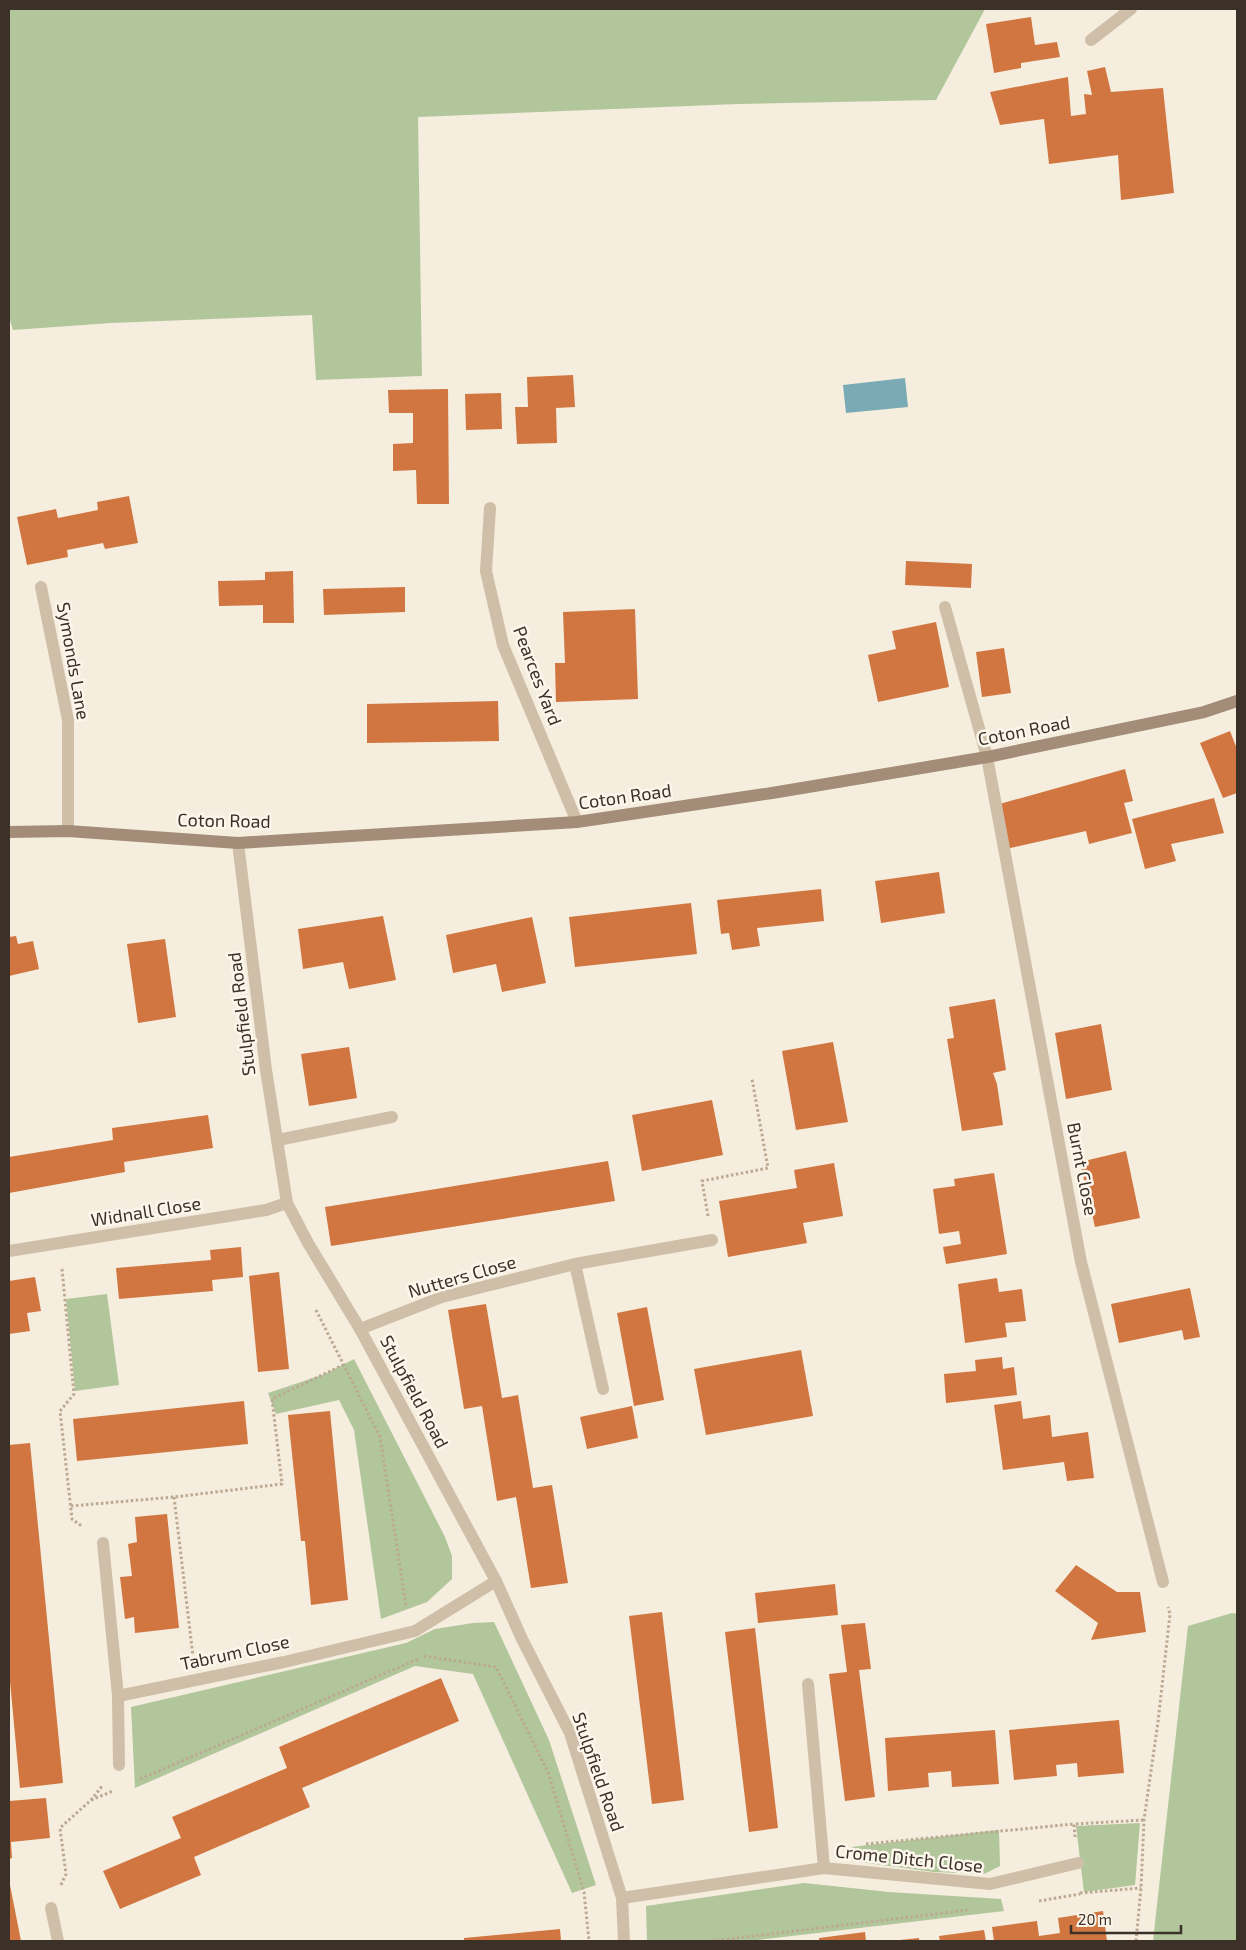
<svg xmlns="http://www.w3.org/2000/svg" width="1246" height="1950" font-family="'Exo 2',sans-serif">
<rect width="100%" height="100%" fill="#f5edde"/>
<g fill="#b2c69c">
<polygon points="9,9 985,9 936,100 738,104 418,117 422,376 316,380 312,315 111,323 13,330 9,317"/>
<polygon points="107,1294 119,1385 75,1391 66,1299"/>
<polygon points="354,1359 445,1537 452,1556 452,1579 427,1602 381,1619 354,1430 339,1400 276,1414 268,1393 325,1374"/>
<polygon points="1232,1613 1237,1614 1237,1941 1153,1941 1188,1626"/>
<polygon points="494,1622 549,1740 596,1885 572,1893 473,1674 415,1666 135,1788 131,1707 406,1643 435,1629 473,1623"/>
<polygon points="1140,1823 1135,1885 1084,1892 1076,1826"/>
<polygon points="999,1830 1000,1866 984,1874 934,1872 852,1861 851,1847"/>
<polygon points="804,1883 889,1892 1001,1899 1004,1911 750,1941 647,1941 646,1906"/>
</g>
<polygon fill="#7aabb5" points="905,378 908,407 846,413 843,385"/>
<g fill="#d17640">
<polygon points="1031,17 1035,45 1057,42 1060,57 1021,63 1021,68 994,73 986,24"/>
<polygon points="1105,67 1111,92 1163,88 1174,193 1121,200 1118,155 1049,164 1044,119 1000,125 990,92 1068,77 1071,116 1086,114 1084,94 1092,95 1087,71"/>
<polygon points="573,375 575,407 556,408 557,443 517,444 515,407 528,407 527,377"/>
<polygon points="448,389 449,504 417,504 416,470 393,471 393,444 413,443 413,413 389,413 388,390"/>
<polygon points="501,393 502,429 466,430 465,394"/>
<polygon points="129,496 138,543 105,549 103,543 67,550 68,557 27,565 17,517 56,509 58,518 98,510 97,502"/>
<polygon points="906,561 972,564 971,588 905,585"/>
<polygon points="293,571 294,623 263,623 263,605 219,606 218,581 265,580 265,572"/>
<polygon points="405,587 405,612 324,615 323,589"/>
<polygon points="635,609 638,699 556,702 555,663 565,663 563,612"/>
<polygon points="936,622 949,687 878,702 868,655 896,649 892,631"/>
<polygon points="1004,648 1011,693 982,697 976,652"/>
<polygon points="498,701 499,741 367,743 367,704"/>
<polygon points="1230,731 1237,749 1237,793 1223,798 1200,743"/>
<polygon points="1125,769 1133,801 1124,803 1132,833 1089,844 1086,831 1006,849 996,805"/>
<polygon points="1214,798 1224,833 1171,844 1176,861 1145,869 1132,819"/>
<polygon points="939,872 945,913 881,923 875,881"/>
<polygon points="821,889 824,921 757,928 760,946 732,950 729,933 721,934 717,900"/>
<polygon points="691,903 697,954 575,967 569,917"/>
<polygon points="383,916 396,980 349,989 343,962 303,969 298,929"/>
<polygon points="532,917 546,983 502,992 496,964 453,973 446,935"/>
<polygon points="16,936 18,944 33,941 39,969 9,976 9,937"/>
<polygon points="165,939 176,1017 138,1023 127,944"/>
<polygon points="995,999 1006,1070 993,1073 997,1084 1003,1125 962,1131 947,1039 954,1038 949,1007"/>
<polygon points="1101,1024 1112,1090 1066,1099 1055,1033"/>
<polygon points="833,1042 848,1122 796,1130 782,1051"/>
<polygon points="349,1047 357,1098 309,1106 301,1054"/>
<polygon points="712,1100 723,1155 642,1171 632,1115"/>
<polygon points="208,1115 213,1148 124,1162 125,1172 9,1193 9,1157 113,1140 112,1128"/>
<polygon points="1126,1151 1140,1218 1095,1227 1080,1162"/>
<polygon points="608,1161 615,1201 331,1246 325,1207"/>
<polygon points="834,1163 843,1216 803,1223 807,1243 728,1257 719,1201 797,1188 794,1170"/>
<polygon points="994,1173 1007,1254 946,1264 943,1247 961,1244 959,1231 939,1234 933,1189 955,1186 954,1179"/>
<polygon points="241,1247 243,1277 212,1280 213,1291 119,1299 116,1268 211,1260 210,1250"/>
<polygon points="279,1272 289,1369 258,1372 249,1276"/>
<polygon points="35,1277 41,1311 27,1313 30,1331 9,1334 9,1281"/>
<polygon points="997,1278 999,1292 1022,1289 1026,1321 1005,1323 1007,1337 965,1343 958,1284"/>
<polygon points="1190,1288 1200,1337 1184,1340 1182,1330 1119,1343 1111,1304"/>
<polygon points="486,1304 502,1398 518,1395 533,1488 552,1485 568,1583 531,1588 516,1497 497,1501 482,1406 464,1409 448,1310"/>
<polygon points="647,1307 664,1400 634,1406 617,1313"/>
<polygon points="801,1350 813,1416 706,1435 694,1369"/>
<polygon points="1002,1357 1003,1369 1014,1367 1017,1395 946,1403 944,1374 976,1371 975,1360"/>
<polygon points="244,1401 248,1444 77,1461 73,1419"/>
<polygon points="1021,1401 1023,1419 1050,1415 1052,1437 1088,1432 1094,1478 1067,1481 1064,1462 1003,1470 994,1405"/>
<polygon points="632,1406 638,1438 587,1449 580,1417"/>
<polygon points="330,1411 348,1600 311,1605 305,1541 301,1541 288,1415"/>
<polygon points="30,1443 63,1783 20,1788 9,1671 9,1445"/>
<polygon points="167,1514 179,1628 135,1633 134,1617 125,1619 120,1577 132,1576 128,1544 137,1542 135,1517"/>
<polygon points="1076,1565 1117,1592 1140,1592 1146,1632 1091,1640 1098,1623 1055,1591"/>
<polygon points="835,1584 838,1615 758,1623 755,1593"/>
<polygon points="662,1612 684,1800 652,1804 629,1616"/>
<polygon points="865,1623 871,1669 859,1670 875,1797 845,1801 829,1674 847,1672 841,1625"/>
<polygon points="755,1628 778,1828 749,1832 725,1632"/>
<polygon points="441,1678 459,1721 302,1788 310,1807 194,1857 201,1875 120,1909 103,1871 181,1838 172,1817 287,1768 279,1747"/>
<polygon points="1119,1720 1124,1773 1078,1777 1077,1763 1056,1765 1057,1776 1014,1780 1009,1730"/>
<polygon points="995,1730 999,1784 952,1787 951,1771 928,1773 929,1787 888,1791 885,1738"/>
<polygon points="46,1798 50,1838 11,1842 12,1858 9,1859 9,1801"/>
<polygon points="9,1885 10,1885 21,1941 9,1941"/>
<polygon points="1103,1911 1107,1941 994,1941 992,1927 1037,1921 1039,1936 1060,1933 1058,1918"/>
<polygon points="560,1929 561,1941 464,1941 464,1938"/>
<polygon points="984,1930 986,1941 940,1941 939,1936"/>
<polygon points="865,1932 866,1941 819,1941 819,1938"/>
<polygon points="919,1938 919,1941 900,1941 900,1940"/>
</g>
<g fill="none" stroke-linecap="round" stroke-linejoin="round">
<g stroke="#bba992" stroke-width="3" stroke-dasharray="2.5 2.5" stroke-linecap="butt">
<polyline points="708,1216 702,1181 768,1168 752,1079"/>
<polyline points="62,1269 74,1394 60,1411 72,1519 83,1527"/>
<polyline points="316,1310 380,1437 406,1606"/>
<polyline points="174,1497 193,1656"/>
<polyline points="71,1506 174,1497 282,1484 272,1399 343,1365"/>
<polyline points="424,1656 496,1667 548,1772 584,1892 589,1941"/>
<polyline points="140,1779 418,1659"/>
<polyline points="91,1800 113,1791"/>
<polyline points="1075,1837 1074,1824 1144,1820"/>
<polyline points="866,1844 1074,1824"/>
<polyline points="61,1885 66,1874 60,1828 91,1800 103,1785"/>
<polyline points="1080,1893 1141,1888"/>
<polyline points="1039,1901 1080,1894"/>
<polyline points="712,1941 968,1910"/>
<polyline points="1136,1941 1141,1888 1144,1820 1158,1722 1170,1614 1168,1607"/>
</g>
<g stroke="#cfbfa8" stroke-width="12">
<polyline points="1091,40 1131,9"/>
<polyline points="945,607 987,757"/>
<polyline points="278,1140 392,1117"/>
</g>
<g stroke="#cfbfa8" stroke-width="12">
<polyline points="490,508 486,571 503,645 577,822"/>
<polyline points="41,587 68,720 68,831"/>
<polyline points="987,757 1081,1262 1163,1582"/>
<polyline points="238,843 266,1070 287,1203 308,1243 360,1329 496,1581 522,1639 570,1733 622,1898 624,1941"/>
<polyline points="9,1251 266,1210 287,1203"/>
<polyline points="575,1264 603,1389"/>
<polyline points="360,1329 442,1297 575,1264 712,1240"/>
<polyline points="103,1543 118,1696 284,1662 415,1631 496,1581"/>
<polyline points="808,1684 824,1868"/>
<polyline points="118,1696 119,1765"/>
<polyline points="622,1898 824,1868 990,1884 1078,1863"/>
<polyline points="51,1908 58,1941"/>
</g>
<polyline stroke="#a38d79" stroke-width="12" points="9,832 68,831 238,843 577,822 772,793 987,757 1204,712 1237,701"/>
</g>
<g text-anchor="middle" stroke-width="5" stroke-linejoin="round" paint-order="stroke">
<g font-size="18" fill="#3b3129" stroke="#fcf6eb">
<text transform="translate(73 661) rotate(80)" y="6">Symonds Lane</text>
<text transform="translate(537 676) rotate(69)" y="6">Pearces Yard</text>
<text transform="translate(1024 731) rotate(-11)" y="6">Coton Road</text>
<text transform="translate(625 797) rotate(-8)" y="6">Coton Road</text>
<text transform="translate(224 821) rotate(1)" y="6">Coton Road</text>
<text transform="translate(242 1014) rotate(-97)" y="6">Stulpfield Road</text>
<text transform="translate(1082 1169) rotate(79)" y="6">Burnt Close</text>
<text transform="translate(146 1212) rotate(-9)" y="6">Widnall Close</text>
<text transform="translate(462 1277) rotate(-16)" y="6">Nutters Close</text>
<text transform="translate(414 1392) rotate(62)" y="6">Stulpfield Road</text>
<text transform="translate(235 1653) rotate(-12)" y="6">Tabrum Close</text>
<text transform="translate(598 1772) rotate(71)" y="6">Stulpfield Road</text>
<text transform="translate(909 1859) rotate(6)" y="6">Crome Ditch Close</text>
</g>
</g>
<rect width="1246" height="1950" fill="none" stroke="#3b3129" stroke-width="20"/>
<path d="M1071 1925v8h110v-8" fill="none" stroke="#3b3129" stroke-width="2.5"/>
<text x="1078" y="1925" font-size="15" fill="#3b3129" stroke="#fcf6eb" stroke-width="4" paint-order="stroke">20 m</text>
</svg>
